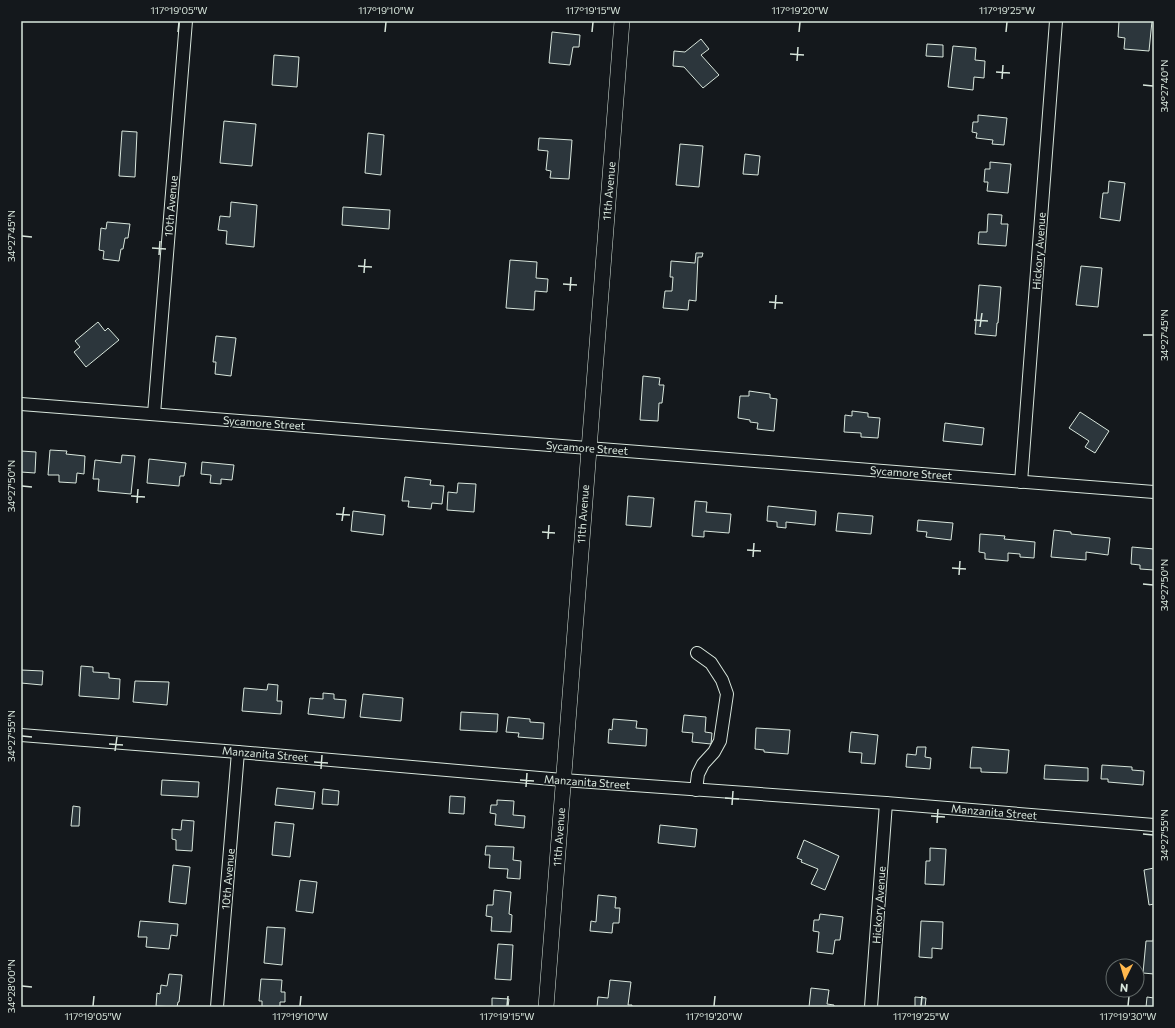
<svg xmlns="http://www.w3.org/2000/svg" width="1175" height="1028" font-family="Commissioner,sans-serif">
<rect width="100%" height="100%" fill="#14181c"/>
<g fill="#2c363c" stroke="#d8e6dc">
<polygon points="1119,21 1152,21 1149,51 1124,49 1125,38 1118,37"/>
<polygon points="552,32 580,35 579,47 573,47 570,65 549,63"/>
<polygon points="701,39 709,49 701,55 719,75 703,88 684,67 673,66 674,51 685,52"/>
<polygon points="927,44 943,45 943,57 926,56"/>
<polygon points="953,46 976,48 975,60 985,61 984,78 974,77 973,90 948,87"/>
<polygon points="274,55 299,57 297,87 272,85"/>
<polygon points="978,115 1007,118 1004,145 992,144 993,140 976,138 977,133 972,132 973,122 978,122"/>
<polygon points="224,121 256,124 252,166 220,163"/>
<polygon points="122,131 137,132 135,177 119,176"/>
<polygon points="368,133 384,135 381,175 365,173"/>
<polygon points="539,138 572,140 569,179 550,178 551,171 546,170 548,151 538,150"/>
<polygon points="680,144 703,146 699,187 676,185"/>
<polygon points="745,154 760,156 758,175 743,174"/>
<polygon points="990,162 1011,164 1008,193 987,191 988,182 984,182 985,169 990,169"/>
<polygon points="1109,181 1125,183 1120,221 1100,218 1103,193 1108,193"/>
<polygon points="231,202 257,205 254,247 226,244 227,231 218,230 220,216 230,217"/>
<polygon points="343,207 390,210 389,229 342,225"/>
<polygon points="988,214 1002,215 1001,224 1008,224 1006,246 978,244 979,232 987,232"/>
<polygon points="107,222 130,224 128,238 125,238 123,249 121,249 119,261 103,259 104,251 99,250 101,228 106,229"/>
<polygon points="696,253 703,253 702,257 698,257 696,301 689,300 688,310 663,308 665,291 672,291 673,277 670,277 671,261 695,263"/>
<polygon points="510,260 537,262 536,278 548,279 547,292 535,291 534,310 506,308"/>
<polygon points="1081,266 1102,268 1098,307 1076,305"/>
<polygon points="979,285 1001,287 998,323 997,323 996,336 975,334"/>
<polygon points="98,322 105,331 108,328 119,340 86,367 74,352 80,347 75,341"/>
<polygon points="216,336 236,338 231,376 215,374 216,362 213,362"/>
<polygon points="643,376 660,378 659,385 664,385 662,403 659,403 658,421 640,420"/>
<polygon points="749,391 770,394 770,398 777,399 774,431 757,429 758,423 750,422 750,420 738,418 740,396 749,396"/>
<polygon points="852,411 868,413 868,417 880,418 878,438 861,437 861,433 844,432 845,415 852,416"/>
<polygon points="1080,412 1109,431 1095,453 1085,447 1089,441 1069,428"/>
<polygon points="945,423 984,428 982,445 943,441"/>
<polygon points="50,450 67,451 66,454 85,456 84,474 77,473 76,483 59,482 59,475 48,475"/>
<polygon points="21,451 36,452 35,473 21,472"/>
<polygon points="122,455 135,456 131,494 98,491 99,479 93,479 95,460 121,463"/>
<polygon points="149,459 186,463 184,476 180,476 179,486 147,483"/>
<polygon points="202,462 234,465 232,480 221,479 221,484 210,483 211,475 201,474"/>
<polygon points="405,477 431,480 430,485 444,486 442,504 432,503 431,509 408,507 409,501 402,501"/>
<polygon points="458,483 476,484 474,512 447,510 448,492 457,493"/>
<polygon points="628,496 654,498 651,527 626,525"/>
<polygon points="695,501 707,502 706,512 731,514 729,533 704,531 704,537 692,536"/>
<polygon points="768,506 816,511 815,525 786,522 786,528 777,527 777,522 767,521"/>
<polygon points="353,511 385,515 383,535 351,531"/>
<polygon points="838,513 873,516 871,534 836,531"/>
<polygon points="918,520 953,523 951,540 926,537 927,532 917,531"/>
<polygon points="1054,530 1071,532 1071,534 1110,538 1108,555 1086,552 1086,560 1051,557"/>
<polygon points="980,534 1005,536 1004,539 1035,542 1034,558 1020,557 1020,554 1008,553 1008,561 985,559 985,553 979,552"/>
<polygon points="1132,547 1154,549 1154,570 1140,569 1140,565 1131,564"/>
<polygon points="81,666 93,667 93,672 109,673 109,678 120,679 119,699 79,696"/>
<polygon points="21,670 43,671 42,685 21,683"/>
<polygon points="135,681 169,682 167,705 133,702"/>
<polygon points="268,684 278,685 277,701 282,701 281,714 242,711 244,688 267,690"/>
<polygon points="323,693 334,694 334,699 346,700 344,718 308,714 310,698 323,699"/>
<polygon points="363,694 403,698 401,721 360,717"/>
<polygon points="461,712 498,714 497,732 460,730"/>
<polygon points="684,715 706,717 705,732 712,733 711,744 692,742 693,733 682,732"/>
<polygon points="508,717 530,719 530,722 544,723 543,739 518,737 519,733 506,732"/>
<polygon points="613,719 637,721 636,728 647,729 646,746 608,743 609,729 612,730"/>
<polygon points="756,728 790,730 788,754 764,752 764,750 755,749"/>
<polygon points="851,732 878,735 875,764 861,763 862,753 849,752"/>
<polygon points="917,747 926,747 925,757 931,758 930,769 906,767 907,754 916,755"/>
<polygon points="972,747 1009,750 1007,773 981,772 981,768 970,768"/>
<polygon points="1045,765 1088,768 1088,781 1044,779"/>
<polygon points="1102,765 1132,767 1132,770 1144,771 1143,785 1108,782 1108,779 1101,779"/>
<polygon points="162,780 199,782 198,797 161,795"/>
<polygon points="277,788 315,792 313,809 275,805"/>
<polygon points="323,789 339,791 338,805 322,804"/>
<polygon points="450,796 465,797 464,814 449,813"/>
<polygon points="497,800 514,801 513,815 525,816 524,828 495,825 496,814 490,813 491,805 497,805"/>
<polygon points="73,806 80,807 79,826 71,826"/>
<polygon points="182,820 194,821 192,851 176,850 176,840 172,839 172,829 181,830"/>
<polygon points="275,822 294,824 290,857 272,855"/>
<polygon points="660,825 697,829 695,847 658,843"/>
<polygon points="804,840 839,856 825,890 811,884 818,869 801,862 802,860 797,858"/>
<polygon points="486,846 514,847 513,860 521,861 520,879 507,878 508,869 489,868 490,855 485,855"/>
<polygon points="930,848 946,849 944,885 925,884 926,861 930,861"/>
<polygon points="173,865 190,867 186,904 169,902"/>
<polygon points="1154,868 1154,904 1149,905 1144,870"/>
<polygon points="300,880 317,882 313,913 296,911"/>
<polygon points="494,890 511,892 509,914 512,915 511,932 491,931 492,917 486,916 487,905 493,905"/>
<polygon points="598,895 616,897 615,908 620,908 619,923 613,923 612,933 590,931 591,921 596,922"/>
<polygon points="820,914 843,917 840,940 835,940 833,954 817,952 819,932 813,931 814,920 819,920"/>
<polygon points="140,921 178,924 177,936 171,935 169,949 146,947 147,937 138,937"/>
<polygon points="921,921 943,922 942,949 932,948 932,958 919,957"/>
<polygon points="267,927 285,928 282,965 264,963"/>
<polygon points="1154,936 1154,974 1143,973 1146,941 1153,941"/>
<polygon points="498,944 513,945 511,980 495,979"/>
<polygon points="169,974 182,975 179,1002 178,1002 177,1007 156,1006 157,993 160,994 161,985 167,986"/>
<polygon points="261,979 282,980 281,992 285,992 285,1002 280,1002 280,1007 262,1007 262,1001 259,1001"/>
<polygon points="610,980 631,982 628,1005 632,1005 632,1007 597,1007 598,997 608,998"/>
<polygon points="811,988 829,990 827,1004 834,1005 834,1007 809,1007"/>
<polygon points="915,997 926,998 925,1007 915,1007"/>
<polygon points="1147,997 1154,998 1154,1007 1146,1007"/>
<polygon points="492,998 509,999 508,1007 492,1007"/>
</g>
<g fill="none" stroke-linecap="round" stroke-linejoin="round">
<g stroke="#d8e6dc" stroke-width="14">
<g id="minor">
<polyline points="21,404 1154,492"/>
<polyline points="154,414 186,21"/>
<polyline points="1021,482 1056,21"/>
<polyline points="21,735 238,752 563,780 886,803 1154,825"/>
<polyline points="696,790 698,774 703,764 714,752 720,741 727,694 722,680 711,663 697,653"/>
<polyline points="217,1007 238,752"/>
<polyline points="871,1007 886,803"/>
</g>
</g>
<g stroke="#d8e6dc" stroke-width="16">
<polyline id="major" points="546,1007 622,21"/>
</g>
<use href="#minor" stroke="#14181c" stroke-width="12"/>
<use href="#major" stroke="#14181c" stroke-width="15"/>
</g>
<path fill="none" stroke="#d8e6dc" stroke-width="1.5" d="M178 32 179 22M385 32 386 22M592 32 593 22M799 32 800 22M1006 32 1007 22M790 54 804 55M797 61 798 47M996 72 1010 73M1002 79 1003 65M1143 85 1153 86M22 236 32 237M152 248 166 249M159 255 160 241M358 266 372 267M364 273 365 259M563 284 577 285M570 291 571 277M769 302 783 303M775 309 776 295M974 320 988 321M980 327 982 313M1143 335H1153M22 486 32 487M131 496 145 497M137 503 138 489M336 514 350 515M342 521 344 507M542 532 555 533M548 539 549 525M747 550 761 551M753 557 754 543M952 568 966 569M959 575 960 561M1143 584 1153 585M22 736 32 737M109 744 123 745M115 751 117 737M314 762 328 763M321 769 322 755M520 780 534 781M526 787 527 773M725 798 739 799M732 805 733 791M931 816 945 817M937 823 938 809M1143 834 1153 835M22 986 32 987M93 1006 94 996M300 1006 301 996M507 1006 508 996M714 1006 715 996M921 1006 922 996M1128 1006 1129 996"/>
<g text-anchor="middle" stroke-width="3" stroke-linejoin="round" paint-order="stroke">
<g font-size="11" fill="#d8e6dc" stroke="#14181c">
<text transform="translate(609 191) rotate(-85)" y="4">11th Avenue</text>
<text transform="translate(171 206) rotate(-85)" y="4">10th Avenue</text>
<text transform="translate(1039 251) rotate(-86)" y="4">Hickory Avenue</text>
<text transform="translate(264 423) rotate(4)" y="4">Sycamore Street</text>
<text transform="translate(587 448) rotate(4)" y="4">Sycamore Street</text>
<text transform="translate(911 473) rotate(4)" y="4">Sycamore Street</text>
<text transform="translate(583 514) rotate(-86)" y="4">11th Avenue</text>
<text transform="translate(265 754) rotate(5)" y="4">Manzanita Street</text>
<text transform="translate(587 782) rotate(4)" y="4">Manzanita Street</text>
<text transform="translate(994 812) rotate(5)" y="4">Manzanita Street</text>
<text transform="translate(559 837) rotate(-86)" y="4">11th Avenue</text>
<text transform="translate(228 879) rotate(-85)" y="4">10th Avenue</text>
<text transform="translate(879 905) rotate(-86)" y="4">Hickory Avenue</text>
</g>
</g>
<rect width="1175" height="1028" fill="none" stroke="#14181c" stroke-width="44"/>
<g transform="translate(1125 978) rotate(185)"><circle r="19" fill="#14181c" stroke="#626a69"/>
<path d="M0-3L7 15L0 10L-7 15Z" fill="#ffb74d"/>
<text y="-6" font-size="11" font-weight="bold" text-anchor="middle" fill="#d8e6dc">N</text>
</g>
<rect x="22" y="22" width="1131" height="984" fill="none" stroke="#d8e6dc" stroke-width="1.5"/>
<g font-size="10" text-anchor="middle" fill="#d8e6dc">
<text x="179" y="14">117°19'05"W</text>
<text x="386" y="14">117°19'10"W</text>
<text x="593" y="14">117°19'15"W</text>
<text x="800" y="14">117°19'20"W</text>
<text x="1007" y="14">117°19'25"W</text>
<text transform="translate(1164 86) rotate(-90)" y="4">34°27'40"N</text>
<text transform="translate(11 236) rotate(-90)" y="4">34°27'45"N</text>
<text transform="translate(1164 335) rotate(-90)" y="4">34°27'45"N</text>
<text transform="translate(11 486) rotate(-90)" y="4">34°27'50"N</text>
<text transform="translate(1164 585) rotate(-90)" y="4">34°27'50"N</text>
<text transform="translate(11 736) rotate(-90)" y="4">34°27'55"N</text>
<text transform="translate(1164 835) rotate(-90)" y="4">34°27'55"N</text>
<text transform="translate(11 986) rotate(-90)" y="4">34°28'00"N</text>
<text x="93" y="1020">117°19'05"W</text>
<text x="300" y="1020">117°19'10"W</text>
<text x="507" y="1020">117°19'15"W</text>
<text x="714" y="1020">117°19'20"W</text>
<text x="921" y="1020">117°19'25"W</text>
<text x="1128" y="1020">117°19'30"W</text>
</g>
</svg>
